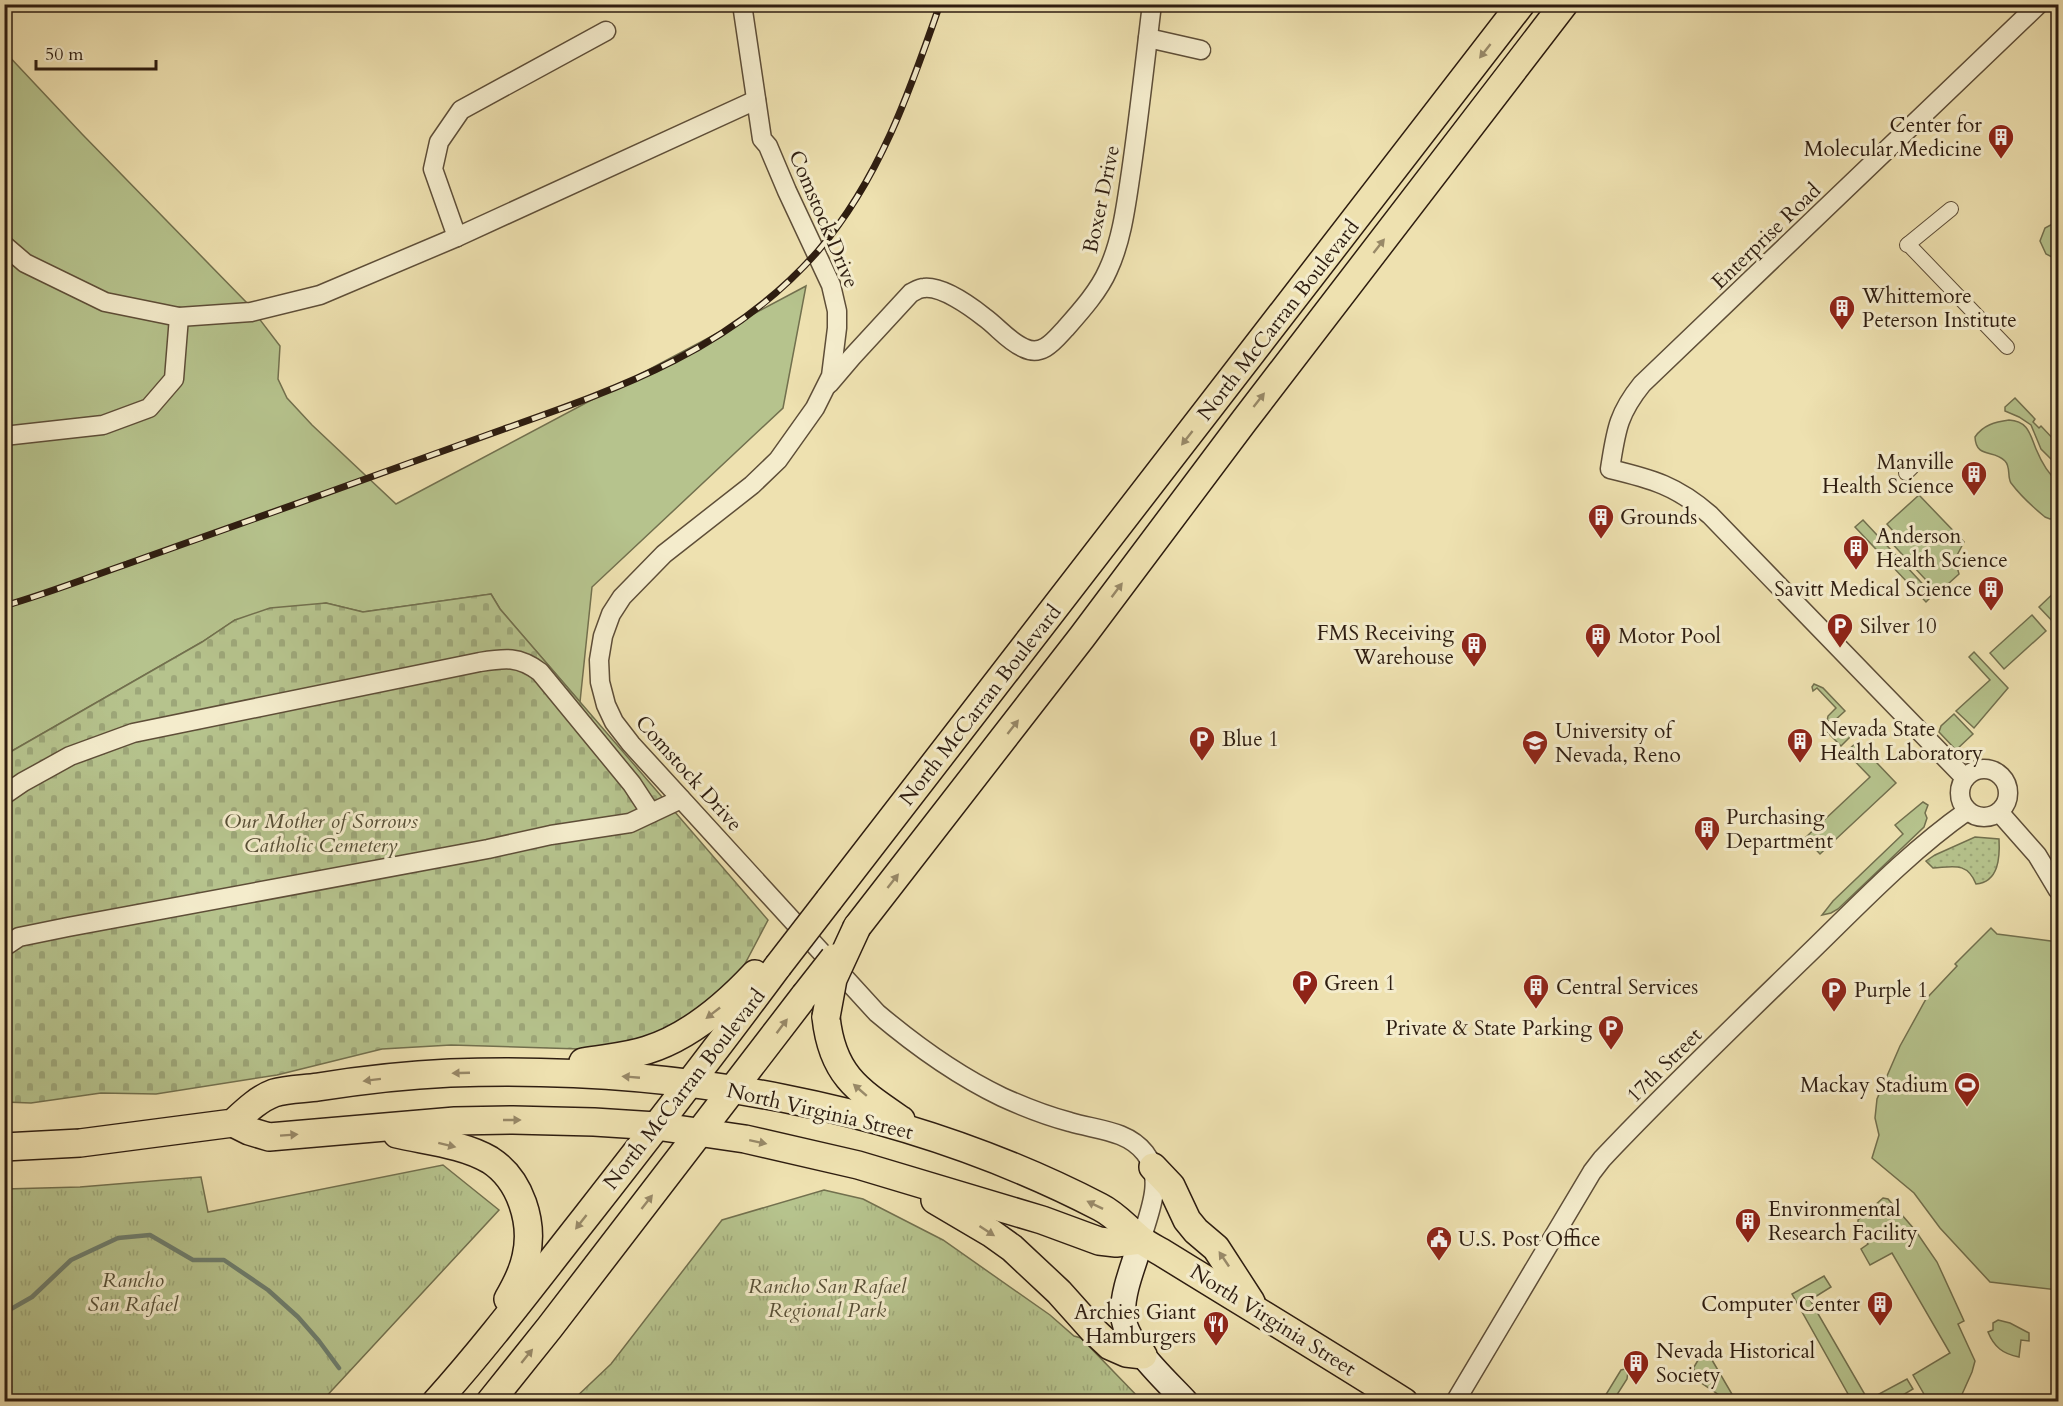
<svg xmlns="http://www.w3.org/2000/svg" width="2063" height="1406" font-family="Cardo,serif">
<defs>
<pattern id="cemetery-stones" width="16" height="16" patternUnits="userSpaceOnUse" patternTransform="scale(1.5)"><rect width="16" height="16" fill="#b6c38d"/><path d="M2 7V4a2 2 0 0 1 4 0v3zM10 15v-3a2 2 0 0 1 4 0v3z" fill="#9da779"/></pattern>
<pattern id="park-tufts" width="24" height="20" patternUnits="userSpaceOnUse" patternTransform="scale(1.5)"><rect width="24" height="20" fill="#b6c38d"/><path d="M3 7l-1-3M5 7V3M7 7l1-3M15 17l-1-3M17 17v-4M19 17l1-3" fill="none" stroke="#9da779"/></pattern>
<pattern id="garden-dots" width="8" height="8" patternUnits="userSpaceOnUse" patternTransform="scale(1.5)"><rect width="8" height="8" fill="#b6c38d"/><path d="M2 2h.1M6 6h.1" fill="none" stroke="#9da779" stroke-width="1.8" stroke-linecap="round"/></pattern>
</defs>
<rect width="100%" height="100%" fill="#eee1b0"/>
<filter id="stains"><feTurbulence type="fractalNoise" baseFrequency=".00333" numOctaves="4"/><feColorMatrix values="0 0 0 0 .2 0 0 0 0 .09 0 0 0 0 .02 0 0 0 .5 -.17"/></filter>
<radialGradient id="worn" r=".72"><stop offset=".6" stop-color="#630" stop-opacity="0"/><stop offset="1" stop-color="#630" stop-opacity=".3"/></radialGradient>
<g fill="#b6c38d" stroke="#72704e" stroke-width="1.5">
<polygon points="4,51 82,134 248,304 280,346 278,379 287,398 312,425 396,504 806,286 783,408 592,587 580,702 500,609 491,594 363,612 326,603 235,620 202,642 5,755"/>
<polygon points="2058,221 2058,260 2046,254 2040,241 2045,228"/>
<polygon points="2015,398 2035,419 2033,422 2039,428 2041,426 2058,444 2058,466 2041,449 2031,425 2019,417 2005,411 2005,407"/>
<path d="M2009 420C2028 421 2030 434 2036 449 2041 461 2048 474 2058 482V518L2050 519 2045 517C2034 508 2020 495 2011 483 2007 477 2011 467 2005 461 1994 449 1976 459 1975 437 1983 425 1995 422 2009 420Z"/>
<polygon points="1919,495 1964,542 1955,559 1959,574 1938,593 1887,538 1893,531 1887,524"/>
<polygon points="1863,520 1933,595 1926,602 1855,527"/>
<polygon points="2058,589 2058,627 2039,607"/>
<polygon points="2032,615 2046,631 2004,669 1990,653"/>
<polygon points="1974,652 2008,688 1974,728 1956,711 1990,680 1969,657"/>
<polygon points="1814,684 1823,688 1845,711 1834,721 1827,721 1828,716 1836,708 1817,688 1813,691 1812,687"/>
<polygon points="1954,714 1973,734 1956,750 1939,732 1941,726"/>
<polygon points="1830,727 1834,731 1852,731 1854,733 1841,746 1827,732"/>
<polygon points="1857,742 1896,783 1820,854 1805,838 1870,777 1846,752"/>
<polygon points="1923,802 1928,805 1925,813 1927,818 1924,827 1838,909 1831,913 1822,915 1833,901 1903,834 1895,825"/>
<polygon points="1991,928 1997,934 2058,942 2058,1290 1990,1282 1940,1228 1914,1193 1872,1158 1879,1135 1875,1118 1877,1099 1900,1046 1926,999 1957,966 1955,964"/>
<polygon points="1883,1198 1888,1199 1915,1230 1937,1262 1964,1321 1958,1324 1975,1361 1972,1372 1959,1401 1928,1401 1913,1375 1950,1353 1892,1253 1870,1265 1861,1249 1868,1244 1858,1227 1858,1220"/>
<polygon points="1824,1276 1831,1287 1810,1300 1868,1400 1907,1379 1913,1389 1893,1401 1852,1401 1792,1294"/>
<path d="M1998 1320 2010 1323 2029 1333V1341L2021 1340 2019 1357C2003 1354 1994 1347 1988 1332L1993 1330V1323Z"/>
<polygon points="1705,1348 1736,1401 1720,1401 1722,1397 1694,1378 1694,1367"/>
<polygon points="1625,1369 1628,1371 1627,1379 1613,1401 1602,1401 1621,1370"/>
</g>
<polygon fill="url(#cemetery-stones)" stroke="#72704e" stroke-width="1.5" points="491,594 500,609 768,920 738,977 717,999 659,1033 615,1048 580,1049 451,1045 382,1049 277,1075 156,1094 101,1093 31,1103 5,1102 5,755 202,642 235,620 270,608 326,603 363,612"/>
<g fill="url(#park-tufts)" stroke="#72704e" stroke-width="1.5">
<polygon points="443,1165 499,1210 322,1401 5,1401 5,1189 80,1187 201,1177 208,1212"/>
<polygon points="824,1190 863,1199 943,1240 1050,1315 1074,1336 1081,1338 1142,1401 572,1401 611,1364 722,1220"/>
</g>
<path fill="url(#garden-dots)" stroke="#72704e" stroke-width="1.5" d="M1975 837 1999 839C2000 857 1999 882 1976 884 1967 861 1952 867 1933 868L1926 861 1935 855Z"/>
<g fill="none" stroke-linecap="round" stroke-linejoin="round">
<polyline stroke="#6e7e6e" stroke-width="4.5" points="4,1313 32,1297 71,1260 118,1238 150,1235 193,1260 224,1260 268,1290 298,1317 319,1341 339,1368"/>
<g stroke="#5e4e38" stroke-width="16">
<g id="pedestrian">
<polyline points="1908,244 2007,347"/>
<polyline points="1907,245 1951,209"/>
<polyline points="1906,473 1912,467"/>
</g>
</g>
<g stroke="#5e4e38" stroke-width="21">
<g id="minor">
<path d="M742 4 762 139 768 146 787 191 831 285 837 311V328L831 376 815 408 778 460 752 485 664 554 622 597 611 614 603 636 599 660 600 682 606 705 614 722 631 744 877 1013C916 1046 956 1075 1002 1097 1024 1107 1047 1116 1070 1122 1096 1130 1127 1130 1145 1153 1165 1178 1149 1213 1141 1240"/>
<polyline points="606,31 461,110 439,142 433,169 457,237 756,100"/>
<polyline points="1148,38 1201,50"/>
<polyline points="4,245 25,263 105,302 179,317 251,312 320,295 457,237"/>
<path d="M829 384 852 357 911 293C915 291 919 288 924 288 942 286 970 306 984 317 998 327 1008 341 1024 348 1042 357 1054 341 1065 329 1080 312 1099 291 1108 270 1122 240 1126 205 1131 172 1139 117 1145 61 1152 4"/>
<polyline points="4,436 103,425 149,408 174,379 179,317"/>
<circle cx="1984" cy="793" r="24"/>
<path d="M1965 778 1710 515C1677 486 1652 479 1610 469 1616 432 1617 415 1642 384L2039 4"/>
<path d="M4 795 23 782 70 756 133 733 480 662C505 658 519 656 540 672L632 784 651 813"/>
<polyline points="1999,812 2037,855 2058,890"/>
<polyline points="4,947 19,937 68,927 488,849 551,835 630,823 681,799"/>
<path d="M1455 1402 1592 1172 1602 1159C1666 1091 1734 1026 1802 960 1855 909 1906 854 1967 811"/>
</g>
</g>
<g stroke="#2e1d10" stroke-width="27">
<path id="secondary" d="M1141 1240C1135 1263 1123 1288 1123 1312 1122 1342 1166 1380 1186 1402"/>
</g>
<g stroke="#2e1d10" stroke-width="30">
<g id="primary">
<polyline points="829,900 1521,4"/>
<polyline points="857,927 1082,637 1244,421 1564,4"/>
<path d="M826 1017C832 1074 857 1090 901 1120"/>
<path d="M583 1062C605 1058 626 1057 647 1050 689 1037 726 1005 755 974"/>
<polyline points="233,1123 249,1131 269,1137 455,1121 513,1120 594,1122 656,1126 745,1139 858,1165 1042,1220 1099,1241 1116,1243 1141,1240"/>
<path d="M397 1134C427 1141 463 1144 490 1160 521 1180 534 1223 526 1257 523 1272 515 1287 508 1299"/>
<path d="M4 1147 80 1143 233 1123C245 1112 258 1099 274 1093 287 1089 304 1089 318 1087 362 1080 406 1075 450 1073 672 1065 901 1104 1100 1207 1116 1215 1126 1228 1140 1239 1146 1244 1154 1248 1161 1252 1242 1302 1323 1351 1404 1402"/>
<polyline points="1153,1167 1171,1186 1187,1220 1196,1231 1216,1248 1251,1302"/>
<polyline points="935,1200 991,1233 1012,1248 1059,1292 1093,1330 1110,1346 1126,1353 1143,1355"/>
<path d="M436 1402C489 1343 536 1280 585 1218 650 1135 715 1051 778 966"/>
<polyline points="490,1402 550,1327 805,995"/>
</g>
</g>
<use href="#pedestrian" stroke="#f4eccc" stroke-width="14"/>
<use href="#minor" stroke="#f4eccc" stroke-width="18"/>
<use href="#secondary" stroke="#f4eccc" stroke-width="24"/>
<use href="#primary" stroke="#eee1b0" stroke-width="27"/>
<g stroke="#2e1d10" stroke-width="7">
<path id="rail" d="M4 606C46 594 87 578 127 564 192 541 257 518 321 495 382 473 443 451 504 429 623 387 732 349 818 251 879 180 910 91 940 4"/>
</g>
<use href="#rail" stroke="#f4eccc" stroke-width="4.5" stroke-dasharray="14" stroke-linecap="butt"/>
<g stroke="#2e1d10" stroke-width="30" stroke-linecap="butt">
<g id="primary-bridge">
<polyline points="778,966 829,900"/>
<polyline points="805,995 834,958"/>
<polyline points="826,1017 833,979 857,927"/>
</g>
</g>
<use href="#primary-bridge" stroke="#eee1b0" stroke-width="27"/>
</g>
<defs><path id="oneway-solid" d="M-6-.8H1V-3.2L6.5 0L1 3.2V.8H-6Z" transform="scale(1.5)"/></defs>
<g fill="#988968">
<use href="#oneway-solid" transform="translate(1485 51) rotate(128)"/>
<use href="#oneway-solid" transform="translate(1379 246) rotate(-52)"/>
<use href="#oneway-solid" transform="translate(1259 400) rotate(-52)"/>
<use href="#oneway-solid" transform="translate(1187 438) rotate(128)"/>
<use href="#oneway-solid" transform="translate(1117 590) rotate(-53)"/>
<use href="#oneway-solid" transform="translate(1013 727) rotate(-52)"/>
<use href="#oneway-solid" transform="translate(893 881) rotate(-52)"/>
<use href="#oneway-solid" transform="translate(713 1013) rotate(142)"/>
<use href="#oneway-solid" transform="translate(782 1026) rotate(-53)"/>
<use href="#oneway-solid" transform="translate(461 1073) rotate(178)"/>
<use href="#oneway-solid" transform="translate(631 1077) rotate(-175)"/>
<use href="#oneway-solid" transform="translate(372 1080) rotate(173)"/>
<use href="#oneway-solid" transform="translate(860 1090) rotate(-139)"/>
<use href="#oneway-solid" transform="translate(512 1120)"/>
<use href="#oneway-solid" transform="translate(289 1135) rotate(-4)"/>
<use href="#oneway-solid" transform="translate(758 1142) rotate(12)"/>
<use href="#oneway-solid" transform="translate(447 1145) rotate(14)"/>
<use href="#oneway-solid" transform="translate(647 1202) rotate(-52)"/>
<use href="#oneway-solid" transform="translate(1095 1205) rotate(-154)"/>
<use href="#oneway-solid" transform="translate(581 1222) rotate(128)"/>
<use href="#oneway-solid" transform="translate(987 1231) rotate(33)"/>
<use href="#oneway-solid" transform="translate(1224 1259) rotate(-124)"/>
<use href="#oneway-solid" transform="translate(527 1356) rotate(-51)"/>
</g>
<defs>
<g id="building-pin" transform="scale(1.35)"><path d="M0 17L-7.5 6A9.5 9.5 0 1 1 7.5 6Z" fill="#8f2418" stroke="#f4eccc"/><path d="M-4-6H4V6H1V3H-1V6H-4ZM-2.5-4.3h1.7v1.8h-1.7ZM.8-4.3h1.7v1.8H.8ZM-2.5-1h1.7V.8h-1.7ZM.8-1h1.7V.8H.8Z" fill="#fff"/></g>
<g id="parking-pin" transform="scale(1.35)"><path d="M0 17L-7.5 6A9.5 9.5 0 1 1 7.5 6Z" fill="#8f2418" stroke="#f4eccc"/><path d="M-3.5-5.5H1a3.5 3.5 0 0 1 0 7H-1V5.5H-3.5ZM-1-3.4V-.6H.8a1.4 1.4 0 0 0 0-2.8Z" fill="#fff"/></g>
<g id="university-pin" transform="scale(1.35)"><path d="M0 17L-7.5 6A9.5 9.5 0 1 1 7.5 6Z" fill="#8f2418" stroke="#f4eccc"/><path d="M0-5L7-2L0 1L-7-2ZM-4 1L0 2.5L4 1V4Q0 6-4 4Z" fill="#fff"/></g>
<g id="stadium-pin" transform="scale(1.35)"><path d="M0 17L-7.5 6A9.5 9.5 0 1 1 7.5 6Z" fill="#8f2418" stroke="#f4eccc"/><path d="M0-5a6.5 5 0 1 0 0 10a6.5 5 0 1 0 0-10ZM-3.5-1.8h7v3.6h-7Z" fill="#fff"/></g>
<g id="civic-pin" transform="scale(1.35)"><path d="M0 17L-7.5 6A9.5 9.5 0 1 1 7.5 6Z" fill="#8f2418" stroke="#f4eccc"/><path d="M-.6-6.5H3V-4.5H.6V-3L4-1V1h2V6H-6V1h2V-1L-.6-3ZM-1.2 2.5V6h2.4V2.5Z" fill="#fff"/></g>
<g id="restaurant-pin" transform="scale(1.35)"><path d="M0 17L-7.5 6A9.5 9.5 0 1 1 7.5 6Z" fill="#8f2418" stroke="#f4eccc"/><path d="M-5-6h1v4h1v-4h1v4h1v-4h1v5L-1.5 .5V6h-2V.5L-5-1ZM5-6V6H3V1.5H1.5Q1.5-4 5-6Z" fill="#fff"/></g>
</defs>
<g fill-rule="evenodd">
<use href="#building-pin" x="2001" y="137"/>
<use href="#building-pin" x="1842" y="308"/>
<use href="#building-pin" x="1974" y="474"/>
<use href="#building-pin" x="1601" y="517"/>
<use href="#building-pin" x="1856" y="548"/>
<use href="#building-pin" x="1991" y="589"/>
<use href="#parking-pin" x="1840" y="626"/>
<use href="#building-pin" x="1598" y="636"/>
<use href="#building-pin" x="1474" y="645"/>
<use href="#parking-pin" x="1202" y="739"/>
<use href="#building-pin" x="1800" y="741"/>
<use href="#university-pin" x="1535" y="743"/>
<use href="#building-pin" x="1707" y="829"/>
<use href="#parking-pin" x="1305" y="983"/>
<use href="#building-pin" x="1536" y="987"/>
<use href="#parking-pin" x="1834" y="990"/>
<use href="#parking-pin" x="1611" y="1028"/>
<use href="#stadium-pin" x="1967" y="1085"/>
<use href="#building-pin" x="1748" y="1221"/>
<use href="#civic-pin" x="1439" y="1239"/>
<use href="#building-pin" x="1880" y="1304"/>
<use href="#restaurant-pin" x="1216" y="1324"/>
<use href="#building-pin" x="1636" y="1363"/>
</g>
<g text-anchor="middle" stroke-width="6" stroke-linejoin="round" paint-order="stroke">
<g font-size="21" fill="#2e1d10" stroke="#f4eccc" text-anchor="start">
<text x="1982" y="132" text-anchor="end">Center for<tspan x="1982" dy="24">Molecular Medicine</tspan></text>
<text x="1862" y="303">Whittemore<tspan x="1862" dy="24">Peterson Institute</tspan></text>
<text x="1954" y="469" text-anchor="end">Manville<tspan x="1954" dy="24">Health Science</tspan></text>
<text x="1620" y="524">Grounds</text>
<text x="1876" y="543">Anderson<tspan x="1876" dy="24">Health Science</tspan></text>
<text x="1972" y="596" text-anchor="end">Savitt Medical Science</text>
<text x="1860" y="633">Silver 10</text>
<text x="1454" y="640" text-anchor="end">FMS Receiving<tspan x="1454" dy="24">Warehouse</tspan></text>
<text x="1618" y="643">Motor Pool</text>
<text x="1820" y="736">Nevada State<tspan x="1820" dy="24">Health Laboratory</tspan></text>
<text x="1555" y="738">University of<tspan x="1555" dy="24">Nevada, Reno</tspan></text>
<text x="1222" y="746">Blue 1</text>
<text x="1726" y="824">Purchasing<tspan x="1726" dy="24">Department</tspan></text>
<text x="1324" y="990">Green 1</text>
<text x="1556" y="994">Central Services</text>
<text x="1854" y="997">Purple 1</text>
<text x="1592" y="1035" text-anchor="end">Private &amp; State Parking</text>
<text x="1948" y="1092" text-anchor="end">Mackay Stadium</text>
<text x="1768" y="1216">Environmental<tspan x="1768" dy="24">Research Facility</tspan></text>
<text x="1458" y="1246">U.S. Post Office</text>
<text x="1860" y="1311" text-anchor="end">Computer Center</text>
<text x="1196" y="1319" text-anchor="end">Archies Giant<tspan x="1196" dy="24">Hamburgers</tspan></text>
<text x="1656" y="1358">Nevada Historical<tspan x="1656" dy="24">Society</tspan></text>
</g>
<g font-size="21" fill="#2e1d10" stroke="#f4eccc">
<text transform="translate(1101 199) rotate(-78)" y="7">Boxer Drive</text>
<text transform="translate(824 219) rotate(67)" y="7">Comstock Drive</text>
<text transform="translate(1766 236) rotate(-44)" y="7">Enterprise Road</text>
<text transform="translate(1278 320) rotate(-52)" y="7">North McCarran Boulevard</text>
<text transform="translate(980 705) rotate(-52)" y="7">North McCarran Boulevard</text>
<text transform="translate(689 773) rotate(48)" y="7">Comstock Drive</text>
<text transform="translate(1664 1065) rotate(-45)" y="7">17th Street</text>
<text transform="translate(684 1089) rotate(-52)" y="7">North McCarran Boulevard</text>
<text transform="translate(820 1111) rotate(13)" y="7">North Virginia Street</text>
<text transform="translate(1273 1320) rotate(32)" y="7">North Virginia Street</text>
</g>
<g font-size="21" font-style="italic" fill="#574f36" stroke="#f4eccc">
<text x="321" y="828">Our Mother of Sorrows<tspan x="321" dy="24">Catholic Cemetery</tspan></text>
<text x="133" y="1287">Rancho<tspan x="133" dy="24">San Rafael</tspan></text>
<text x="827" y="1293">Rancho San Rafael<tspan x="827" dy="24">Regional Park</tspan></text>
</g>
</g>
<rect width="2063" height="1406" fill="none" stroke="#eee1b0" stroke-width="24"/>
<rect x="6" y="6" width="2051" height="1394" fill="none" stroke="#2e1d10" stroke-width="3"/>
<rect x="12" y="12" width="2039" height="1382" fill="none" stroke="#2e1d10" stroke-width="1.5"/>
<path d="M36 60v9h120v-9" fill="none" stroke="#2e1d10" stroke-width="3"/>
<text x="45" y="60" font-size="18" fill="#2e1d10" stroke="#f4eccc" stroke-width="4.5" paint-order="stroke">50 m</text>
<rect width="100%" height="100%" filter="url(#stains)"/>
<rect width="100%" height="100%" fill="url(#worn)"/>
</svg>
